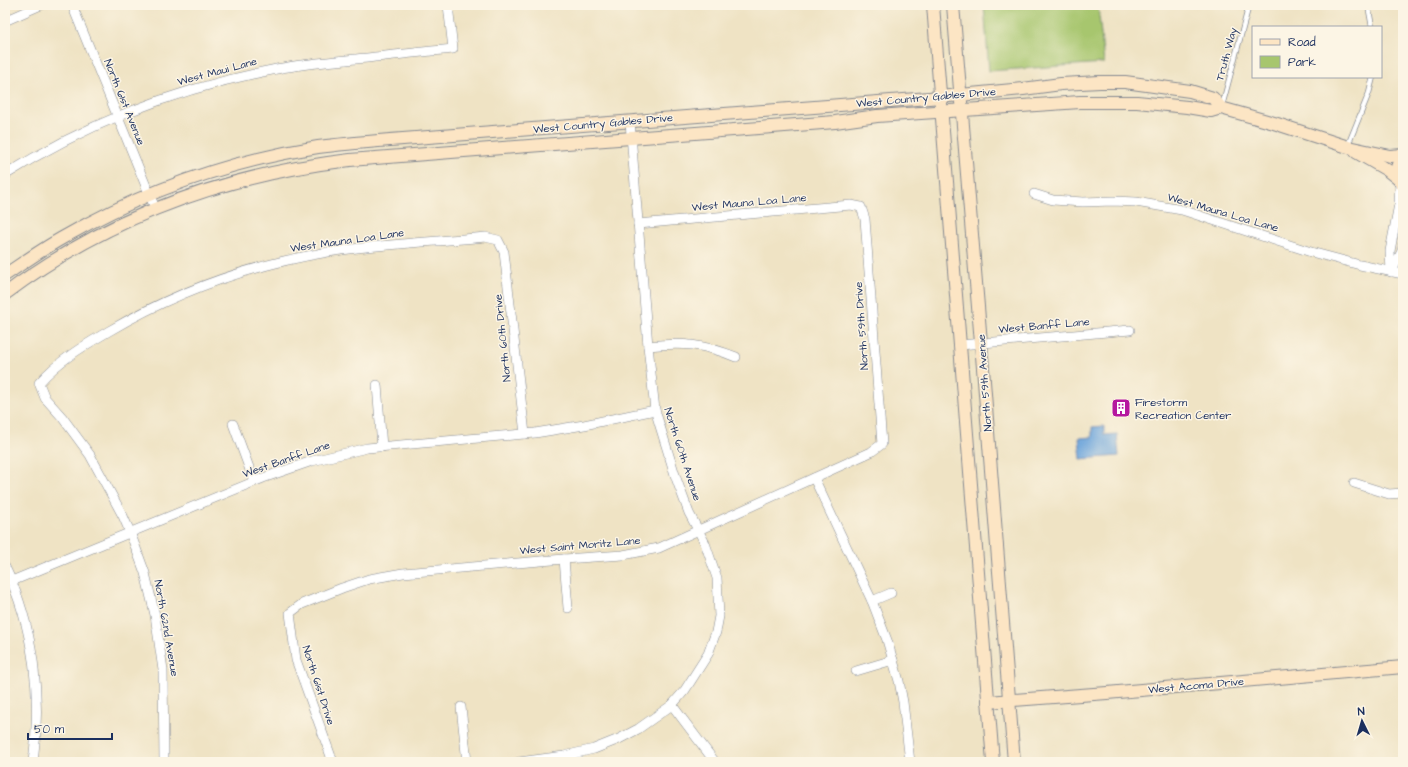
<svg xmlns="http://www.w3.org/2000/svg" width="1408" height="767" font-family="'Architects Daughter',sans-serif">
<rect width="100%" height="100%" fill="#fcf5e5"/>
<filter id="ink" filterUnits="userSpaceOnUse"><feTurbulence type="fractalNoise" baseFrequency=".025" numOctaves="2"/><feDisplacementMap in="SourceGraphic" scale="8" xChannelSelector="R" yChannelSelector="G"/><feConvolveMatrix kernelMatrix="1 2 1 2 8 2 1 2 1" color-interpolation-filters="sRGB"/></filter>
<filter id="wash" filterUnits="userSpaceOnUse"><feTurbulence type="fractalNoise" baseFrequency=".012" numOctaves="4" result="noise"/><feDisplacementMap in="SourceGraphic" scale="16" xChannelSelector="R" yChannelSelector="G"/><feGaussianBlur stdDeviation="0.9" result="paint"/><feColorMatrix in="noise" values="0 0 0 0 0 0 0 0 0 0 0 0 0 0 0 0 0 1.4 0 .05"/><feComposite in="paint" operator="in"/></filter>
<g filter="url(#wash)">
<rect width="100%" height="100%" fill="#efe3c4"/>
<polygon fill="#a7c66e" stroke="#617a66" points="984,5 1098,5 1104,63 989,71"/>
<polygon fill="#6ca4db" stroke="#446a9c" points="1104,426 1104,435 1117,434 1119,456 1081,459 1079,438 1092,437 1092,427"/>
</g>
<g filter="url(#ink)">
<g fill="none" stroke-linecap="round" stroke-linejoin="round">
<g stroke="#858991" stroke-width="6">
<g id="lane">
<polyline points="1368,5 1372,27"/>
<polyline points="1222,106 1249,5"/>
<polyline points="1348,145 1369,93 1373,77"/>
</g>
</g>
<g stroke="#858991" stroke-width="10">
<g id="street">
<polyline points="72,5 155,208"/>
<polyline points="5,21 41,5"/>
<path d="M5 175C87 123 176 89 272 70 299 64 328 62 356 59 388 56 420 52 453 49L448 5"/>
<polyline points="1034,194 1053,200 1083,202 1113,201 1136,202 1182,210 1311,252 1360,265 1403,274"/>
<polyline points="1392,271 1402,251 1403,246"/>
<polyline points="1391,272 1390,251 1399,204 1400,183"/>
<polyline points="960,345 1130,330"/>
<path d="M648 346C682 342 704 344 736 357"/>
<polyline points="377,385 382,447"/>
<polyline points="233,424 254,481"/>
<polyline points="814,478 872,601 887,640 899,681 903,702 910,762"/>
<polyline points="1354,483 1389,494 1403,493"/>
<polyline points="564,559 568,608"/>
<path d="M5 567C34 626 42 697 33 762"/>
<polyline points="12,581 263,478 312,461 367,448 535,433 584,425 655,410"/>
<polyline points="872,601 891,593"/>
<polyline points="856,671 893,660"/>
<polyline points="672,705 715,762"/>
<polyline points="461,707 467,762"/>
<path d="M164 762 163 670 155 615 145 573 130 532 123 516 90 455 62 417 45 398 39 383C58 361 85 345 109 331 177 291 251 265 328 252 380 244 433 242 485 237L498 240 504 252 525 434"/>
<polyline points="333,762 296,660 290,613 302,604 342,588 369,579 403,573 564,559 623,555 659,548 871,452 882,444 865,219 861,207 851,205 638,224"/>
<polyline points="519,762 564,756 594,749 619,739 638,729 672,705 685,690 708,654 716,632 719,616 717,578 705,543 689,513 676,478 655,410 648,346 630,122"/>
</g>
</g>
<g stroke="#858991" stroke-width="14">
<g id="secondary">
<polyline points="933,5 993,762"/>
<polyline points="953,5 981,343 1014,762"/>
<polyline points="1356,152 1387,170 1397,178"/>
<path d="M1403 157C1395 165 1394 177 1403 185"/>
<path d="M5 275C24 262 44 248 64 237 142 192 229 161 318 147 342 144 366 142 390 140L929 98 1023 89 1061 84 1100 82H1125L1190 91 1213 98 1221 108"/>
<path d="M5 294C107 217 224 175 350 160L835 122 877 116 1080 102H1137L1187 107 1211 111 1221 108 1274 123 1348 147 1390 156 1403 155"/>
<polyline points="988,702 1107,693 1403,667"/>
</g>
</g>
<use href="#lane" stroke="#fff" stroke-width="4.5"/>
<use href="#street" stroke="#fff" stroke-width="9"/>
<use href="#secondary" stroke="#fce5c4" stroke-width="12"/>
</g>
</g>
<defs>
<g id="building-square" transform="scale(1)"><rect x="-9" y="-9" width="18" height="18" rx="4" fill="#b5179e" stroke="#fcf5e5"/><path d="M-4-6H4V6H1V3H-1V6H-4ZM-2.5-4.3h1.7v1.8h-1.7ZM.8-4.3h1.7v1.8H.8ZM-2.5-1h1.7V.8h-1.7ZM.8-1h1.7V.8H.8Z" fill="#fff"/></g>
</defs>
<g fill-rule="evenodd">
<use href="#building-square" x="1121" y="408"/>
</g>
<g text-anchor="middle" stroke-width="3" stroke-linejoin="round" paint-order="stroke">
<g font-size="11" fill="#1b2f5e" stroke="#fcf5e5">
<text transform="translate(1226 54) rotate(-75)" y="4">Truth Way</text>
<text transform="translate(217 71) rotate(-15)" y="4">West Maui Lane</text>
<text transform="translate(926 97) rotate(-5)" y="4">West Country Gables Drive</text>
<text transform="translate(125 102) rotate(68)" y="4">North 61st Avenue</text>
<text transform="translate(603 123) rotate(-5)" y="4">West Country Gables Drive</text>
<text transform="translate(749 202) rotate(-5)" y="4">West Mauna Loa Lane</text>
<text transform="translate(1223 212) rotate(16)" y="4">West Mauna Loa Lane</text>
<text transform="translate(347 240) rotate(-8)" y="4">West Mauna Loa Lane</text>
<text transform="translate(1044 325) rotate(-5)" y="4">West Banff Lane</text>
<text transform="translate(861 326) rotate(-94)" y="4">North 59th Drive</text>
<text transform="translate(502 338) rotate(-96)" y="4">North 60th Drive</text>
<text transform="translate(984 383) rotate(-94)" y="4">North 59th Avenue</text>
<text transform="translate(683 454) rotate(72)" y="4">North 60th Avenue</text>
<text transform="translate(286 459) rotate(-19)" y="4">West Banff Lane</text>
<text transform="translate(580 545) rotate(-5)" y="4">West Saint Moritz Lane</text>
<text transform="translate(167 628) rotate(80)" y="4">North 62nd Avenue</text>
<text transform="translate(319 685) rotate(72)" y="4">North 61st Drive</text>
<text transform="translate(1196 685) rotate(-5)" y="4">West Acoma Drive</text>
</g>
<g font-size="11" fill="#1b2f5e" stroke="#fcf5e5" text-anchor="start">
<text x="1135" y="406">Firestorm<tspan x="1135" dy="13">Recreation Center</tspan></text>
</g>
</g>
<rect width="1408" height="767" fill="none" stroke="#fcf5e5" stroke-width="20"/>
<rect x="1252" y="26" width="130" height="52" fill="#fcf5e5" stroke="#a2a6af"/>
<rect x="1260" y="39" width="20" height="6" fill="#fce5c4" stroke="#a2a6af"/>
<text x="1288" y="46" font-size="12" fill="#1b2f5e">Road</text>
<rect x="1260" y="56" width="20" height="12" fill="#a7c66e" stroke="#a2a6af"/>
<text x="1288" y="66" font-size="12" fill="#1b2f5e">Park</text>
<g transform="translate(1362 721) rotate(355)" stroke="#fcf5e5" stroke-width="3" paint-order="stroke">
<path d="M0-3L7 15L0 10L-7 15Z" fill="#1b2f5e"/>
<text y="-6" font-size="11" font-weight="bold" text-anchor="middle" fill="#1b2f5e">N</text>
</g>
<path d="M28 733v6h84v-6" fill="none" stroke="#1b2f5e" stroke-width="2"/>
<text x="34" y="733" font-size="12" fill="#1b2f5e" stroke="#fcf5e5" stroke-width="3" paint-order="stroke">50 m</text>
</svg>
